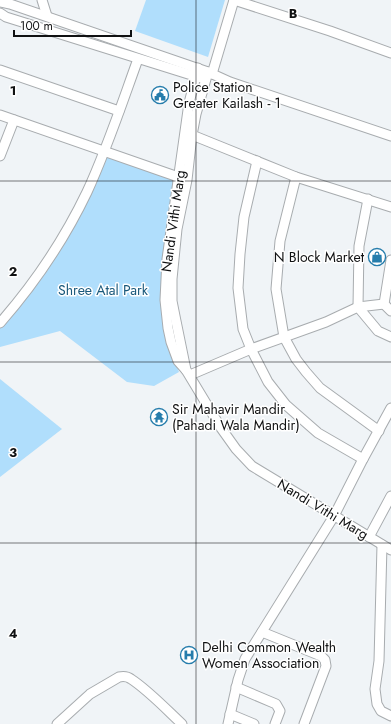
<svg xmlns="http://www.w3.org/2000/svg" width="391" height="724" font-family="Jost,sans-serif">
<rect width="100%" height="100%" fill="#f0f4f7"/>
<g fill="#b0defc">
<polygon points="146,0 225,0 208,57 135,31"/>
<polygon points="106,155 176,178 167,231 161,307 167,341 179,372 154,386 127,382 60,331 0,347 0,327 48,270"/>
<polygon points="0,379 62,429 0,477"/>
</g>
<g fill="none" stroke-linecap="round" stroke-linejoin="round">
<g stroke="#a8acaf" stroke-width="11">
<g id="minor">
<polyline points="42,0 47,16"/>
<polyline points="234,0 330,31 391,53"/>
<polyline points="0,2 10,4 208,72 230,82 391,136"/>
<polyline points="0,13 6,17 201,78"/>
<polyline points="198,68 189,103 167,259 165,300 168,328 171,342 178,361 186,370 221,428 236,449 252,466 391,550"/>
<polyline points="0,70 119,111"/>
<polyline points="212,74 234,0"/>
<polyline points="0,115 184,179"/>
<polyline points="192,135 296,177 391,207"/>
<polyline points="0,156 14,120"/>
<polyline points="257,161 244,217 240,254 238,288 243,329 251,349 268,382 286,405 318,433 363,459"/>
<polyline points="296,177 280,241 276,289 284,337 296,359 306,372 320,388 379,431"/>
<polyline points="368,199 359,246 358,307 378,331 391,337"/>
<polyline points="391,260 384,304 391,311"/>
<path d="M0 323C35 283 64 240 87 192 107 149 122 103 138 59"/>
<polyline points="186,370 176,321 172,301 172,279 177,229 187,180 192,135 196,114 208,72"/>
<polyline points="190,375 251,349 326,322 358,307 384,304"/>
<polyline points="369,537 391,496"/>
<polyline points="382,545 379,661 375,689 377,704 381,711 391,716"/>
<polyline points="262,632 321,656 325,660 326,666 304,724"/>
<polyline points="236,687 276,704 280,711 275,724"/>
<polyline points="230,714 254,724"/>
<path d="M57 724 90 694 119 677C124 676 127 676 131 679 148 690 167 710 182 724"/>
<polyline points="228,724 238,680 245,659 334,516 363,459 391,408"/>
</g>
</g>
<use href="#minor" stroke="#fff" stroke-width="9"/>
</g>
<path fill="none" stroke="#101112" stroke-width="1" stroke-opacity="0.55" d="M196 0V724M0 181H391M0 362H391M0 543H391"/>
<defs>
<g id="civic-ring" transform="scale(0.9)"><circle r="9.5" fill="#fff" stroke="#267dac" stroke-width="1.5"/><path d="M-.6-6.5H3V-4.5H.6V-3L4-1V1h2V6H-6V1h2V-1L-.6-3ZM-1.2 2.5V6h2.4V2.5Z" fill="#267dac"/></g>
<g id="shop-ring" transform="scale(0.9)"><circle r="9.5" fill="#fff" stroke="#267dac" stroke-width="1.5"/><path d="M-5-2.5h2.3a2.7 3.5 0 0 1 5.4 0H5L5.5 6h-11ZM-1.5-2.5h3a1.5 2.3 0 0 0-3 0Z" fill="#267dac"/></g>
<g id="temple-ring" transform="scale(0.9)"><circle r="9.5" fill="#fff" stroke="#267dac" stroke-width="1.5"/><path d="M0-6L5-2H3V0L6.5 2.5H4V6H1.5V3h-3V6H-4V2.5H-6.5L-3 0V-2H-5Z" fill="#267dac"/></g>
<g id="hospital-ring" transform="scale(0.9)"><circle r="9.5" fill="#fff" stroke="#267dac" stroke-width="1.5"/><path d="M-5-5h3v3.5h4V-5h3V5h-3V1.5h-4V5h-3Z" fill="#267dac"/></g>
</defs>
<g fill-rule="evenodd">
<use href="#civic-ring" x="160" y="95"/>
<use href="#shop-ring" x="377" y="257"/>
<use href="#temple-ring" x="159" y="417"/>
<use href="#hospital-ring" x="189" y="655"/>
</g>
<g text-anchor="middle" stroke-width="3" stroke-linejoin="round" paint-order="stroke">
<g font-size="14" fill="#101112" stroke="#fff" text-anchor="start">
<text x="173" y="92">Police Station<tspan x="173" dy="16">Greater Kailash - 1</tspan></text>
<text x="364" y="262" text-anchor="end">N Block Market</text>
<text x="172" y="414">Sir Mahavir Mandir<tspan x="172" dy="16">(Pahadi Wala Mandir)</tspan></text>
<text x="202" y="652">Delhi Common Wealth<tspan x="202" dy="16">Women Association</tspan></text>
</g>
<g font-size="14" fill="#101112" stroke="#fff">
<text transform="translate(173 221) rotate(-82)" y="5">Nandi Vithi Marg</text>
<text transform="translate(323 509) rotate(31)" y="5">Nandi Vithi Marg</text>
</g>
<g font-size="14" fill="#19587b" stroke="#fff">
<text x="103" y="295">Shree Atal Park</text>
</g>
</g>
<g font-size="13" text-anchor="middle" font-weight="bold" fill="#101112" stroke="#fff" stroke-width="3" stroke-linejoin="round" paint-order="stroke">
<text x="293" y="18">B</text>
<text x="13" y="95">1</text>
<text x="13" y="276">2</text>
<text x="13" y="457">3</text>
<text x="13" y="638">4</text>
</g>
<path d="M14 30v6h117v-6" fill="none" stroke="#101112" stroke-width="2"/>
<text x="20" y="30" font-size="12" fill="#101112" stroke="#ffffff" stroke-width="3" paint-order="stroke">100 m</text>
</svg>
